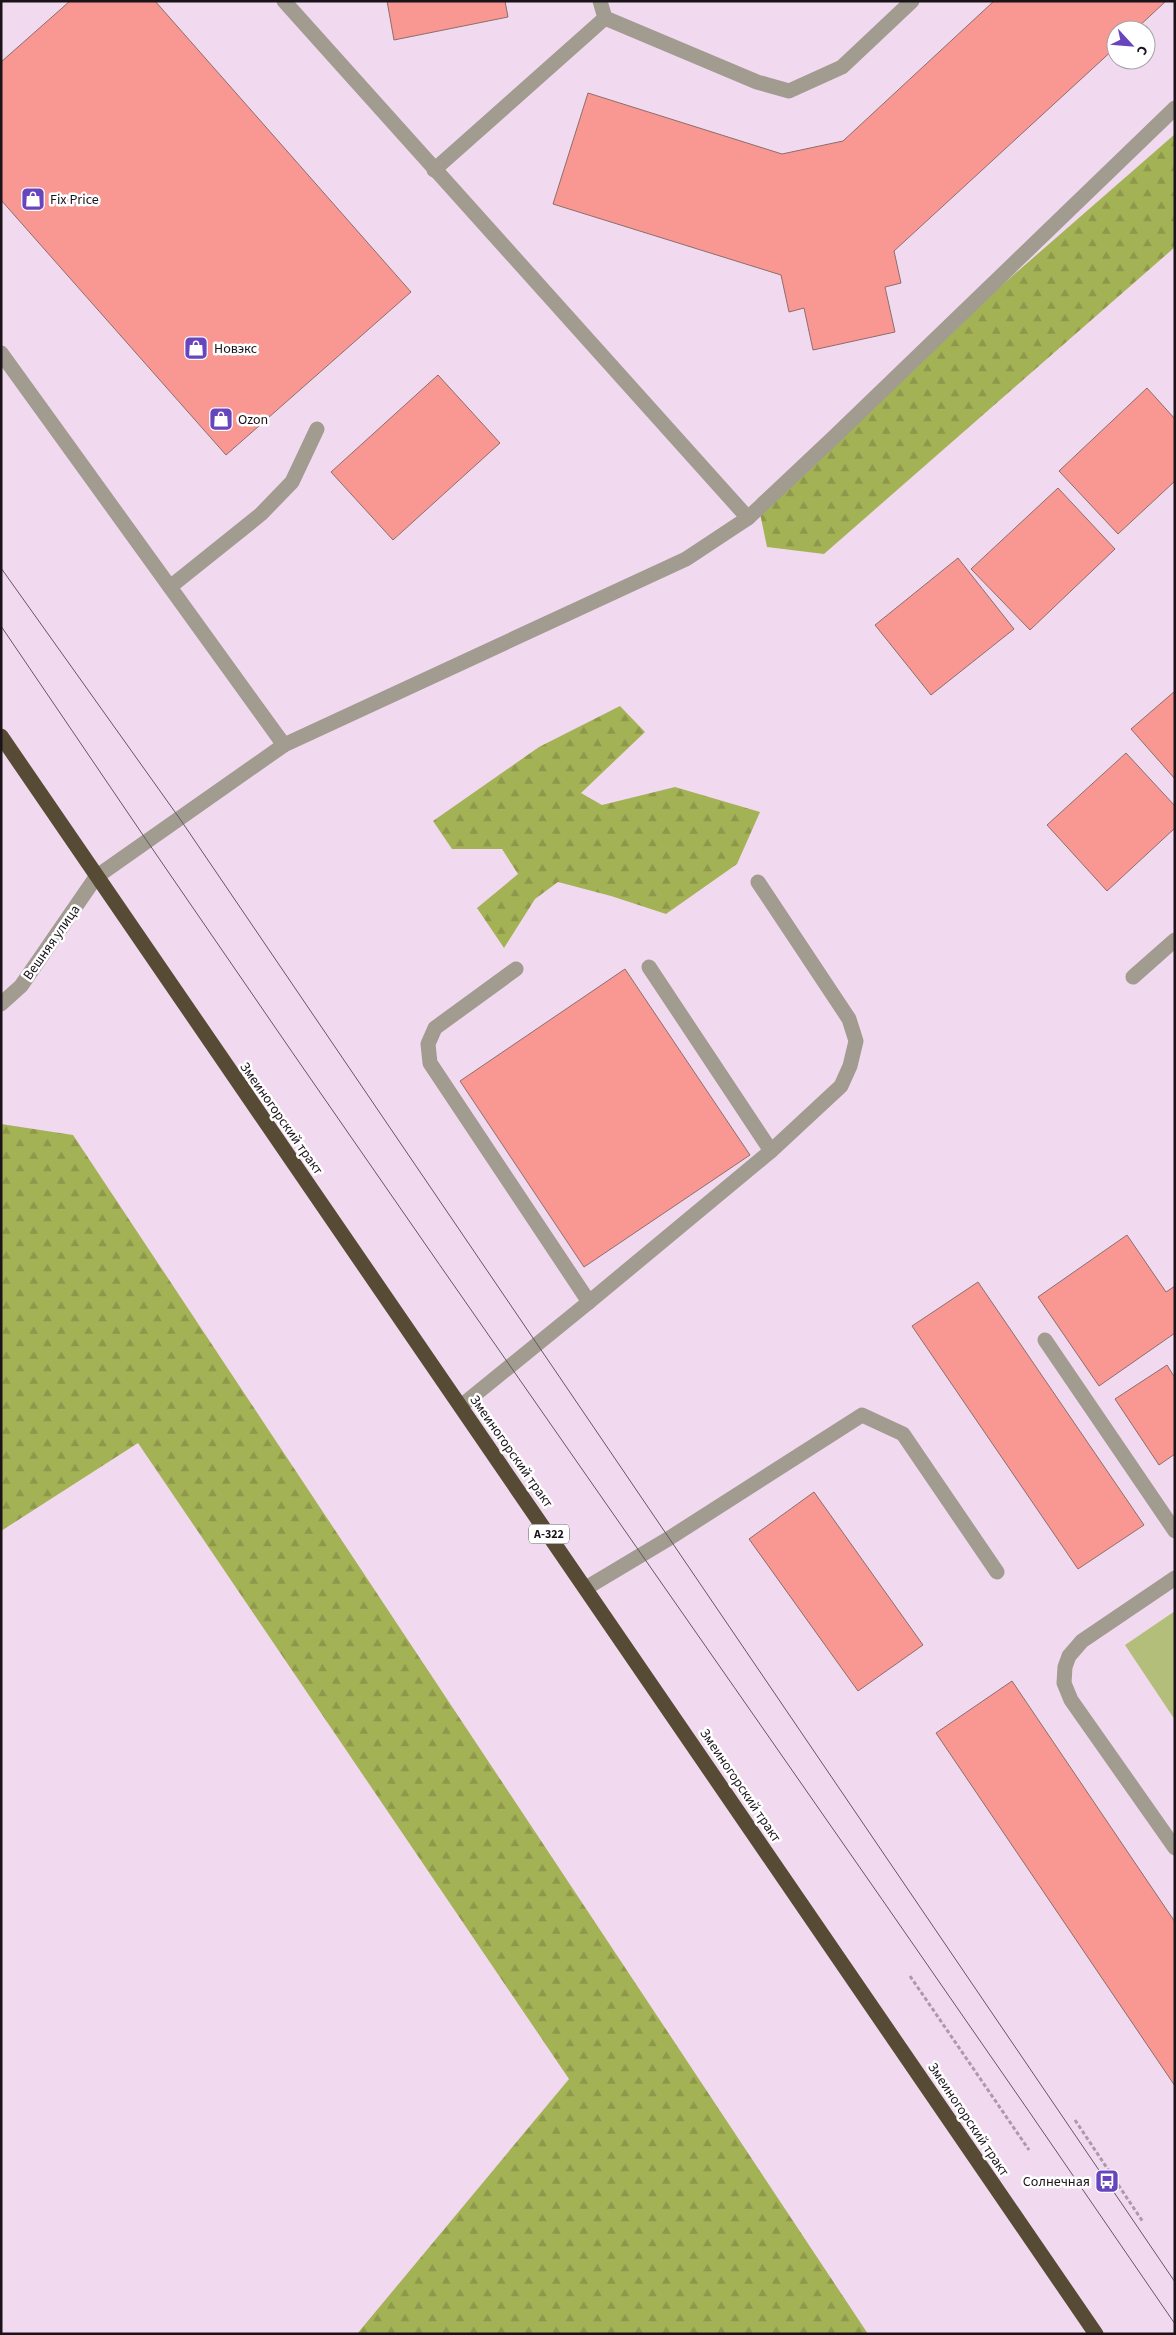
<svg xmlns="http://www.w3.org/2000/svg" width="1176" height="2335" font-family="'Source Sans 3',sans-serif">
<defs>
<pattern id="forest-firs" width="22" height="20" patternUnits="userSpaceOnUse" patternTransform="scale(1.25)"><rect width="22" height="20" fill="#a4b256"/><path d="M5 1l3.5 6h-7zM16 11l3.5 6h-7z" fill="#8d984a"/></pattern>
</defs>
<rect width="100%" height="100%" fill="#f1daef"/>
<g fill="url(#forest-firs)">
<polygon points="1175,134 1175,247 824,554 767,547 757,499"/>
<polygon points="620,706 645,732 581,793 602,805 675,787 760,812 737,864 666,914 611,896 558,882 535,899 504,948 477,908 518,874 502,849 452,849 433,821 539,747"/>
<polygon points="1,1124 73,1135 868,2334 357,2334 569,2079 138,1443 1,1531"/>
</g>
<polygon fill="#b2be79" points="1175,1611 1175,1720 1125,1645"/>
<g fill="#f99793" stroke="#8b6e6c">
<polygon points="70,1 155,1 411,292 226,455 1,200 1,62"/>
<polygon points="387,1 505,1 508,17 394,40"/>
<polygon points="994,1 1166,1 1135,30 1116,30 1116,47 894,251 901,283 885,287 895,332 813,350 804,308 789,312 781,275 553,204 588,93 782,154 843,141"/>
<polygon points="438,375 500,443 393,540 331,472"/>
<polygon points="1147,388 1175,419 1175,481 1118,534 1059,471"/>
<polygon points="1058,488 1115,549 1030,630 971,569"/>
<polygon points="958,558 1014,629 931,695 875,625"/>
<polygon points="1175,691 1175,779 1131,729"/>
<polygon points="1126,753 1175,806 1175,828 1107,891 1047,825"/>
<polygon points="625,969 750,1155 584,1267 460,1081"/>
<polygon points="1127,1235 1166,1292 1175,1286 1175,1333 1099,1386 1038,1297"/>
<polygon points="978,1282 1144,1525 1078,1569 912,1326"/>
<polygon points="1167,1365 1175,1378 1175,1454 1159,1465 1115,1399"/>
<polygon points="814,1492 923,1645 858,1691 749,1539"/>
<polygon points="1012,1681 1175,1922 1175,2086 936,1733"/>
</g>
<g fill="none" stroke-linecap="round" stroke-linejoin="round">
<g stroke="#ac9aaa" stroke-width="3" stroke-dasharray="4 2.5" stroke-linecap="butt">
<polyline points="910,1976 1029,2150"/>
<polyline points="1075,2120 1143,2222"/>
</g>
<g stroke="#a19b90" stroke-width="15">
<polyline points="284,1 748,518"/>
<polyline points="600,1 605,18 757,82 789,91 842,67 912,1"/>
<polyline points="434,170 605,18"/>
<polyline points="1,353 284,745"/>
<polyline points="170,587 261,514 292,482 317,429"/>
<polyline points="649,967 771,1151"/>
<polyline points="516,969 435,1028 428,1044 430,1063 589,1302"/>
<polyline points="1133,977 1175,940"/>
<polyline points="1,1004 21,986 96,877 284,745 686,559 748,518 834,437 1175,108"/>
<polyline points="1045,1340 1175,1531"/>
<polyline points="461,1406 589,1302 771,1151 841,1086 850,1066 856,1041 849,1019 758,882"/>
<polyline points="1175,1578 1082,1641 1069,1656 1065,1667 1064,1683 1071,1700 1175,1848"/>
<polyline points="586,1588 668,1539 862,1415 903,1434 997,1572"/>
</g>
<polyline stroke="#574b35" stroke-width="15" points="1,736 1096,2334"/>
<g stroke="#645763" stroke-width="1">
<polyline points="1,568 180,819 1175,2282"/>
<path d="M1 626C386 1197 787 1756 1175 2324"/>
</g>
</g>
<defs>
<g id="shop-square" transform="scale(1.25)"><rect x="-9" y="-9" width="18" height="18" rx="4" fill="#6745bd" stroke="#fff"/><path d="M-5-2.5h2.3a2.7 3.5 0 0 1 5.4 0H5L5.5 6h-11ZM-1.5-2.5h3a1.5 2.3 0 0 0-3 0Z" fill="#fff"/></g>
<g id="bus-square" transform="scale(1.25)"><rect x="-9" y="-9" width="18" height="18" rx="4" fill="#6745bd" stroke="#fff"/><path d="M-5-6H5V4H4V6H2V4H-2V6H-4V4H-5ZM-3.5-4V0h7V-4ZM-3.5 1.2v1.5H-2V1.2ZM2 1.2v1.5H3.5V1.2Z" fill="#fff"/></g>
</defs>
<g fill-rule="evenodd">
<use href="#shop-square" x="33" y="199"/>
<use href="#shop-square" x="196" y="348"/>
<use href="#shop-square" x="221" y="419"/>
<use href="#bus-square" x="1107" y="2181"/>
</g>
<g text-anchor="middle" stroke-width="5" stroke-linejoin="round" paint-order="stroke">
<rect fill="#fff" stroke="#5f5a5f" stroke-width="1" x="529" y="1524.5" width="40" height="19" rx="4"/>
<g font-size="12" font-weight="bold" fill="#1a131a">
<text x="549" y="1538">А-322</text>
</g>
<g font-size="14" fill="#1a131a" stroke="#fff" text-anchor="start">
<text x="50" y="204">Fix Price</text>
<text x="214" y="353">Новэкс</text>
<text x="238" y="424">Ozon</text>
<text x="1090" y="2186" text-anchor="end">Солнечная</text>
</g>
<g font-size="14" fill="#1a131a" stroke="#fff">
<text transform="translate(51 942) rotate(-55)" y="5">Вешняя улица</text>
<text transform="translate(282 1118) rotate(55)" y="5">Змеиногорский тракт</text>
<text transform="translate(512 1451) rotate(55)" y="5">Змеиногорский тракт</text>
<text transform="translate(741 1785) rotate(56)" y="5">Змеиногорский тракт</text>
<text transform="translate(969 2119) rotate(56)" y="5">Змеиногорский тракт</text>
</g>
</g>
<rect width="1176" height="2335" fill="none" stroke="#1a131a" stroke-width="5"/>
<g transform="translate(1131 45) rotate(116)"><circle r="24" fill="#ffffff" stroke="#a3a1a3"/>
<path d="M0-4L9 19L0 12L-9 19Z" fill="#6745bd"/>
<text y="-8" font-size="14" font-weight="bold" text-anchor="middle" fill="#1a131a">С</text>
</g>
</svg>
